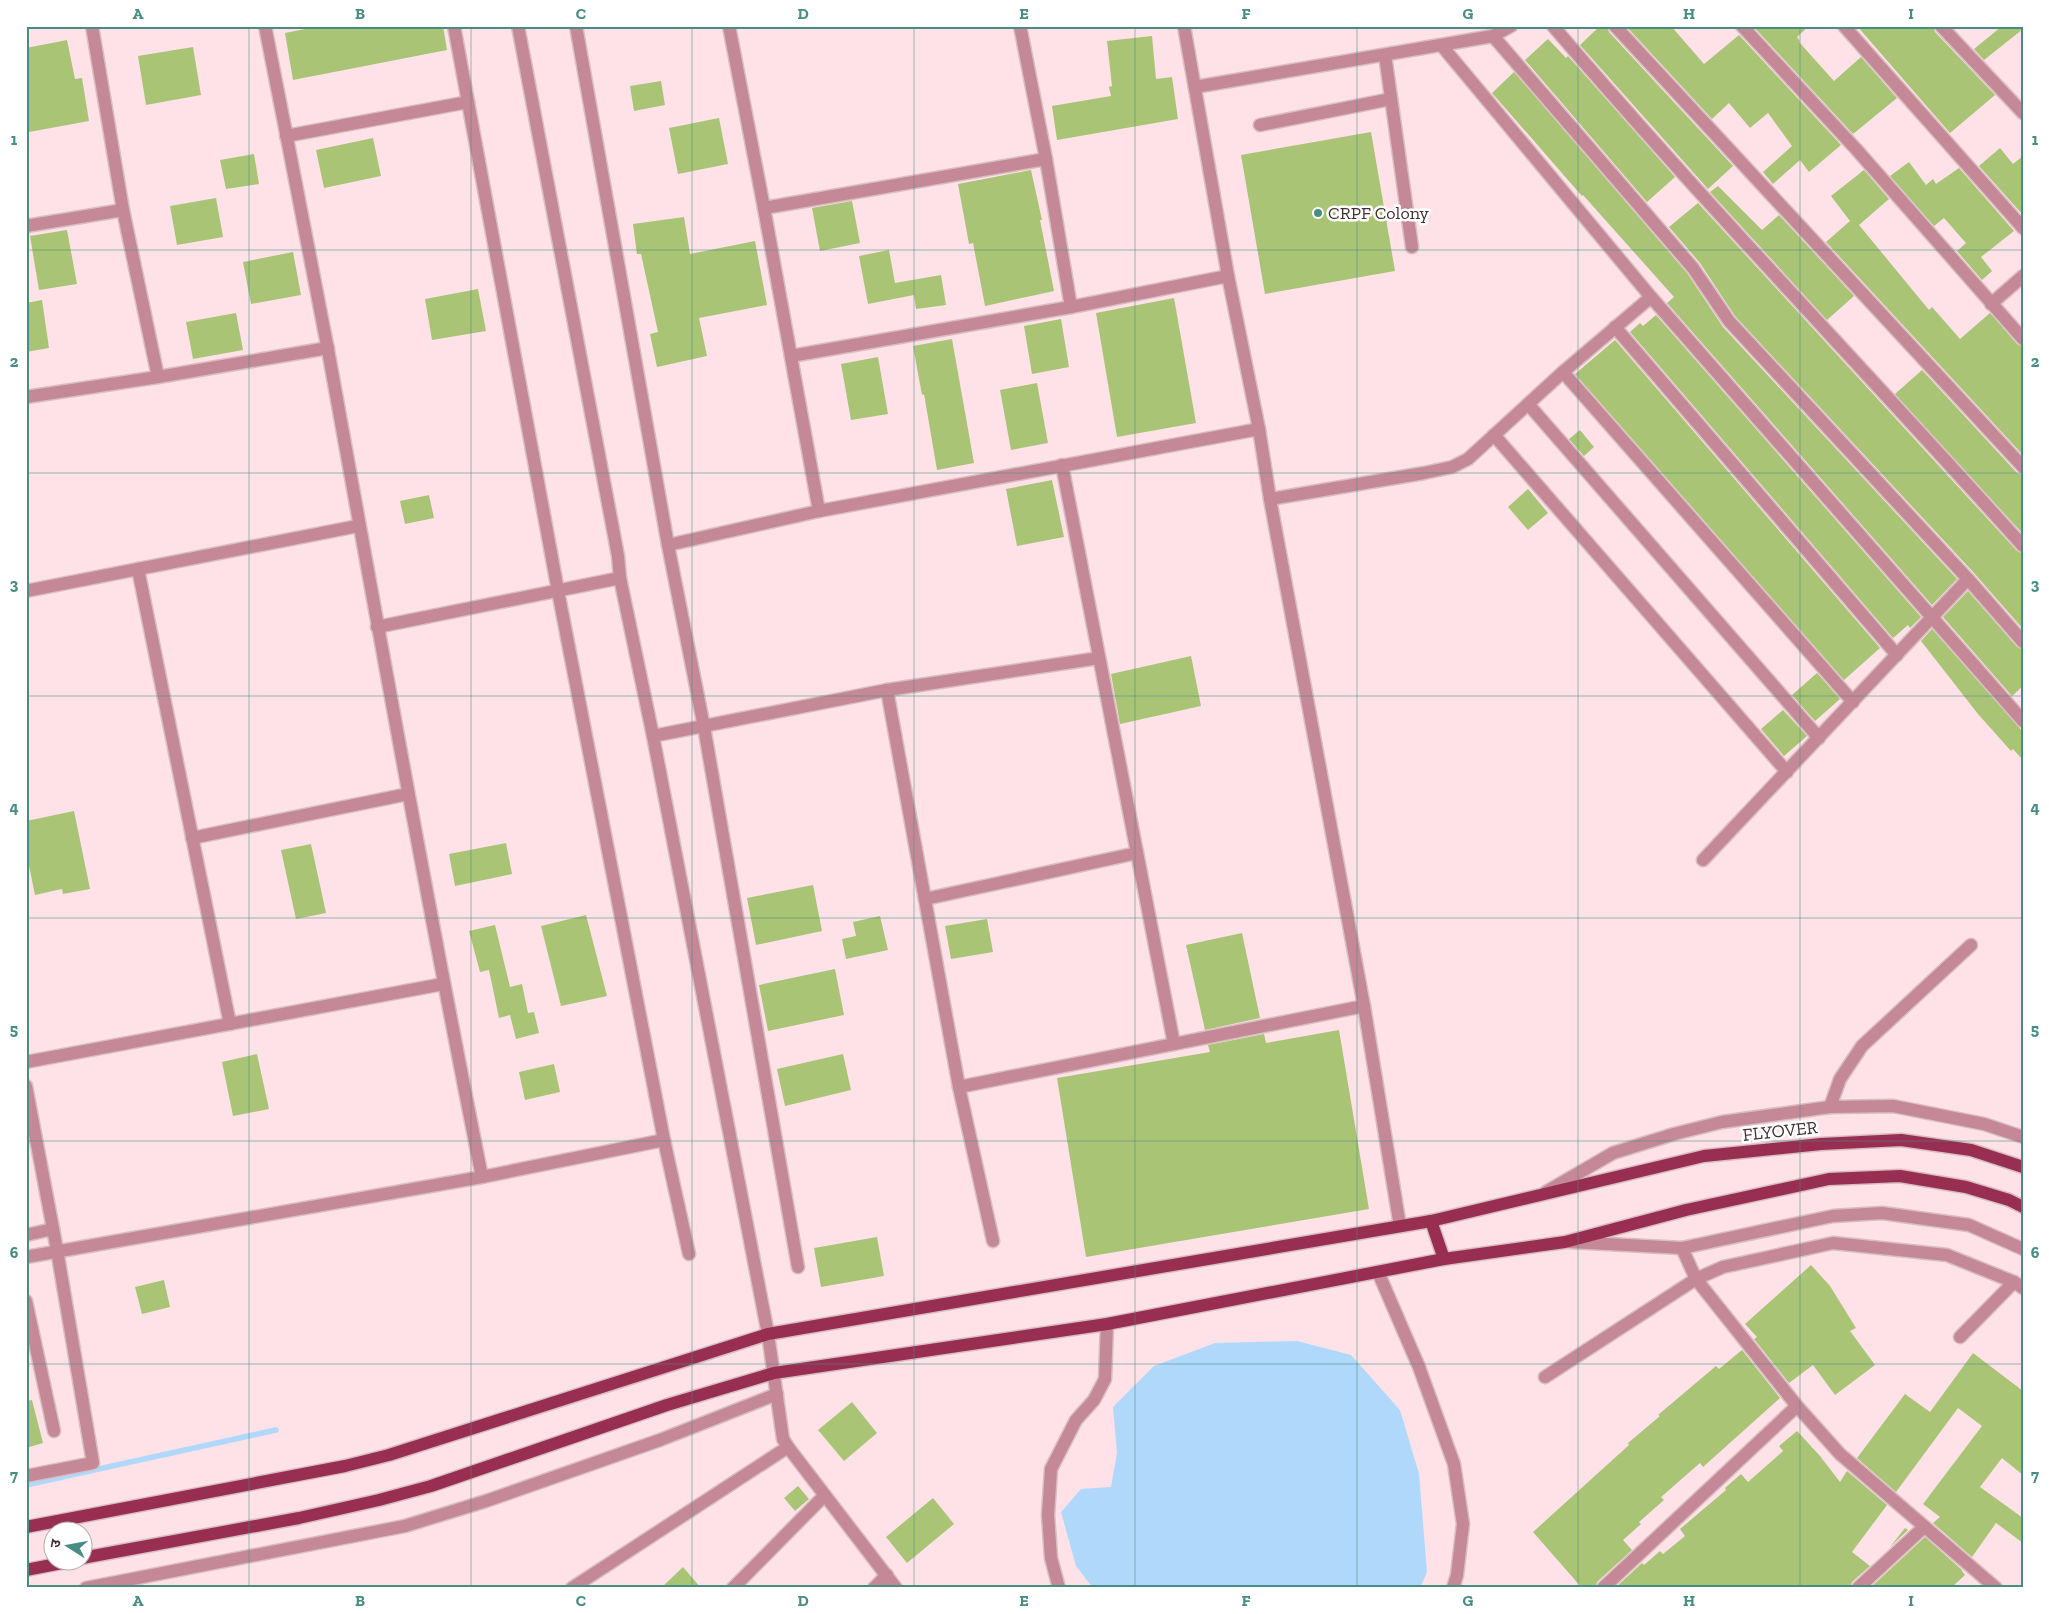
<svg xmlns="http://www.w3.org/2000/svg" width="2049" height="1614" font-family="'Zilla Slab','Noto Sans Devanagari',serif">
<rect width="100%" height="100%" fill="#fee2e7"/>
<polygon fill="#afd8fb" points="1297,1341 1351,1355 1400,1410 1419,1474 1427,1572 1420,1588 1093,1588 1076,1566 1061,1512 1081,1489 1111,1487 1117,1453 1113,1407 1154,1366 1215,1343"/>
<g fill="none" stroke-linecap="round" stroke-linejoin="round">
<polyline stroke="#afd8fb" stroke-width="5.5" points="26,1485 276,1430"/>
</g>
<g fill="#a9c475">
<polygon points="320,26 443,26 447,50 293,80 285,33"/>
<polygon points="1600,26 1607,26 1609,32 1733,166 1708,189 1580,45"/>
<polygon points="1626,26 1671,26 1704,64 1739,35 1841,145 1809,172 1800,160 1773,184 1763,172 1792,146 1768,113 1750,128 1729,103 1712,119"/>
<polygon points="1753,26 1809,26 1797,37 1800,41 1799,42 1834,81 1861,57 1897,98 1853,134"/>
<polygon points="1857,26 1933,26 1935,32 1995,95 1950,133"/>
<polygon points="2002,26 2023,26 2023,29 1984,60 1974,49"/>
<polygon points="1152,36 1156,79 1172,77 1178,119 1057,140 1052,106 1111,96 1109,87 1112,86 1107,41"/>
<polygon points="1548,39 1566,58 1568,56 1675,177 1647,202 1525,60"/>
<polygon points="67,40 75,79 82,78 89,121 29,132 26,114 26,48"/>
<polygon points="193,47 201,95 146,105 138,56"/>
<polygon points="1514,72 1687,273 1723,327 1957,579 1932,605 1667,303 1674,297 1583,195 1582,196 1492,93"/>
<polygon points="661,81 665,105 634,111 630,86"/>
<polygon points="719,118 728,164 678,174 669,128"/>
<polygon points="1371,132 1395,271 1265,294 1241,155"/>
<polygon points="373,138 381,176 324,188 316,150"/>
<polygon points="2000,148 2013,164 2023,156 2023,215 1979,166"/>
<polygon points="254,154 259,184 226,189 220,160"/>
<polygon points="1909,162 1926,185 1933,179 1936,184 1959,168 2014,231 1981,257 1992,271 1982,280 1957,251 1966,243 1944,218 1934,226 1890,176"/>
<polygon points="1031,170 1042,220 1040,220 1054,291 985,306 973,243 969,244 958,184"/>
<polygon points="1864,170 1889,199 1859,225 1929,310 1932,307 1960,339 1990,313 2017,344 2023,347 2023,455 1826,242 1850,221 1831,196"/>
<polygon points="1718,186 1762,230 1779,215 1854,296 1827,320 1710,192"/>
<polygon points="216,198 223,237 177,245 170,206"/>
<polygon points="852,201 860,243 820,251 812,208"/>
<polygon points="1698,203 2017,551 2023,554 2023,629 1974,573 1735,316 1700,263 1669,227"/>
<polygon points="684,217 690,254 755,241 767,305 699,318 707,356 657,367 650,334 658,332 641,254 637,254 633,224"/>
<polygon points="67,230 77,284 39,290 30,236"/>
<polygon points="889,250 895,283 941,275 946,305 916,309 914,295 868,304 859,256"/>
<polygon points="293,252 301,295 251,304 243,262"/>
<polygon points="478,289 486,331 432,340 425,299"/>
<polygon points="1174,298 1196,423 1117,437 1096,313"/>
<polygon points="42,300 49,348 26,352 26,303"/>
<polygon points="236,313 243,350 193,359 186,322"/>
<polygon points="1656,315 1921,617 1910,628 1908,625 1893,638 1630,332 1640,323 1643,326"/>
<polygon points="1061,319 1069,367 1032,374 1024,326"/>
<polygon points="952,339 974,463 937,470 924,394 922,395 913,346"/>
<polygon points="1615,340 1880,648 1844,680 1575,374"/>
<polygon points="878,357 888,414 851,420 841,364"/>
<polygon points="1922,370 2017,473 2023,475 2023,534 1895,394"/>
<polygon points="1037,383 1048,443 1011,450 1000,390"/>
<polygon points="1580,430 1594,447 1584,456 1569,439"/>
<polygon points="1052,480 1064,537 1017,546 1006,489"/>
<polygon points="1528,489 1548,513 1528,530 1508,507"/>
<polygon points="429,495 434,518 405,524 400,501"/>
<polygon points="1968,591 2017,647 2023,650 2023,686 2012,696 1943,617"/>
<polygon points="1932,629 2023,732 2023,760 2013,749 2011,751 1978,714 1921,641"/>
<polygon points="1191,656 1201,706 1120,724 1111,674"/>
<polygon points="1817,673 1840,699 1815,721 1792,695"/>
<polygon points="1783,710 1807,736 1784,756 1761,729"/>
<polygon points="74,811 90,889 63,894 62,889 35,895 26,851 26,821"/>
<polygon points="506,843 512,874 455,886 449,854"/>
<polygon points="311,844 326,913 296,919 281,850"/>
<polygon points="813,885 822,931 756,945 747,898"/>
<polygon points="586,915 607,996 561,1006 541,926"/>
<polygon points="880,916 888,950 846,959 842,939 856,936 853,922"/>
<polygon points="987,919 993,952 951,959 945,926"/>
<polygon points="495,925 510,987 522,984 528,1013 534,1012 539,1033 516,1039 510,1015 499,1018 489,970 480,972 469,931"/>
<polygon points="1242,933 1260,1018 1205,1030 1186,945"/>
<polygon points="835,969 844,1015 768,1031 759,985"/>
<polygon points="1339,1030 1369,1209 1086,1257 1057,1078 1210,1052 1208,1045 1264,1034 1266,1043"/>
<polygon points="257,1054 269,1109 233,1116 222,1062"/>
<polygon points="843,1054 851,1090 785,1106 777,1069"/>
<polygon points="554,1064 560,1092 525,1100 519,1072"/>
<polygon points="877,1237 884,1276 821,1287 814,1248"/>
<polygon points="1811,1265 1830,1286 1856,1328 1850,1331 1875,1365 1835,1395 1813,1365 1789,1383 1754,1339 1757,1337 1745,1324"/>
<polygon points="164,1280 170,1307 142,1314 135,1287"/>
<polygon points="1742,1350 1780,1398 1703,1467 1700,1463 1661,1497 1664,1500 1639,1522 1641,1524 1623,1540 1632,1550 1597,1582 1595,1588 1582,1588 1533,1532 1629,1445 1628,1443 1660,1416 1658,1415 1716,1366 1719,1369"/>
<polygon points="1973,1353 2023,1391 2023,1475 2002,1458 1980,1487 2023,1518 2023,1543 1996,1523 1972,1557 1933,1523 1940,1517 1923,1504 1982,1426 1958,1408 1896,1492 1857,1458 1905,1394 1930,1412"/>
<polygon points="32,1400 43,1443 26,1448 26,1401"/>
<polygon points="852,1402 877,1433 844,1461 818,1430"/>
<polygon points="1797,1431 1820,1456 1840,1482 1847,1471 1887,1505 1852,1552 1870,1566 1852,1582 1850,1588 1615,1588 1642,1563 1644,1565 1660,1551 1663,1554 1685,1536 1680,1529 1726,1490 1725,1488 1741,1474 1748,1482 1783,1451 1779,1446"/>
<polygon points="798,1486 809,1499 795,1511 784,1498"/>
<polygon points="933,1498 954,1524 907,1563 886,1537"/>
<polygon points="1905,1528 1908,1530 1890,1547"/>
<polygon points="1925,1537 1962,1570 1962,1571 1965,1575 1951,1588 1870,1588"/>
<polygon points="683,1567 701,1588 661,1588"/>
</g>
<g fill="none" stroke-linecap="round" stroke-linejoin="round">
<g stroke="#d8bec3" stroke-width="15">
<g id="minor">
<polyline points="92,26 123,210 158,377"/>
<path d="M265 26C286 134 308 242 328 350 378 626 427 902 482 1177"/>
<polyline points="454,26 558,591 664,1140 689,1254"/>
<polyline points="518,26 618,556 620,578 653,736 768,1334 783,1439 788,1447 572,1588"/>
<polyline points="576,26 668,545 704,727 798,1267"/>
<polyline points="729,26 764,208 819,511"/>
<polyline points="1020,26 1046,159 1071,307"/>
<polyline points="1184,26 1228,276 1259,429 1270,499 1364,1006 1400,1226"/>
<path d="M1553 26C1705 204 1867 372 2023 546"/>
<polyline points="1615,26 2023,467"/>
<polyline points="1742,26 1856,149 2023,339"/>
<polyline points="1844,26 2023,228"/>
<polyline points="1941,26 2023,113"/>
<polyline points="1493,36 1693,268 1729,321 1968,579 2023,642"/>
<polyline points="1442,46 1651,297 2023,721"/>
<polyline points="1385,55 1412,247"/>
<polyline points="1195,87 1493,36 1511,26"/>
<polyline points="1260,125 1391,99"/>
<polyline points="286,136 468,102"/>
<polyline points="764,208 1046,159"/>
<polyline points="26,226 123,210"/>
<polyline points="1991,304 2023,276"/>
<polyline points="1615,327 1897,655"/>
<polyline points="791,356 1071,307 1228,276"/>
<polyline points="1563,372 1853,702"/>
<polyline points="26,397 158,377 328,348"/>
<polyline points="1528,404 1819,738"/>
<polyline points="1494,435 1787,772"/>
<polyline points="1062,465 1174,1044"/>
<polyline points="1270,499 1424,473 1452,467 1468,459 1563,372 1651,297"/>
<polyline points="668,545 819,511 1259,429"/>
<polyline points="138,569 230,1024"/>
<polyline points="26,591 358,526"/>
<polyline points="377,627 620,578"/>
<polyline points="887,690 959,1087 993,1241"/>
<polyline points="653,736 887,690 1099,658"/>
<polyline points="192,838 408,794"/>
<polyline points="1703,860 1968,579"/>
<polyline points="925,899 1137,853"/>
<polyline points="26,1062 443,984"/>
<polyline points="26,1086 57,1250 93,1463 26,1476"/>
<polyline points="959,1087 1364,1006"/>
<polyline points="1830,1107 1840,1079 1862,1046 1971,945"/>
<polyline points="1546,1192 1613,1153 1674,1134 1722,1122 1830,1107 1893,1106 1984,1124 2023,1137"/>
<polyline points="26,1235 53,1229"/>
<polyline points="1570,1242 1682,1248 1833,1216 1882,1213 1969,1225 2023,1249"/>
<polyline points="1682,1248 1696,1279 1797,1406 1840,1454 1996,1588"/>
<polyline points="26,1257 482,1177 664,1140"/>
<polyline points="1378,1272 1419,1367 1454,1464 1463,1524 1457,1575 1453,1588"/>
<polyline points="26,1301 54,1431"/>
<polyline points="1960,1337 2014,1282"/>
<polyline points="1545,1377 1696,1279 1723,1267 1833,1243 1947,1255 2014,1282 2023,1288"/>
<polyline points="788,1447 896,1588"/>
<polyline points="86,1588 405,1526 486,1501 660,1440 777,1394"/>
<polyline points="733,1588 824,1496"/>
<polyline points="874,1588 887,1575"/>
<polyline points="1059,1588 1051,1558 1048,1515 1051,1469 1076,1420 1094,1400 1105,1379 1107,1324"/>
<polyline points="1603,1588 1797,1406"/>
<polyline points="1858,1588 1924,1527"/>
</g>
</g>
<g stroke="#d8bec3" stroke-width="15">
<g id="major">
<polyline points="1431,1221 1444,1259"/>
<polyline points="26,1527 345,1466 389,1455 768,1334 1431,1221 1704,1156 1821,1144 1901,1140 1971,1150 2023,1167"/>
<polyline points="82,1558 299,1518 379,1500 431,1486 667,1405 774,1373 1107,1324 1444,1259 1565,1242 1686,1210 1829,1179 1900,1176 1966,1187 2009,1200 2023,1207"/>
<polyline points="26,1570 67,1562"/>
</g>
</g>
<use href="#minor" stroke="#c48896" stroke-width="12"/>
<use href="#major" stroke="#982e51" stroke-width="12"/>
</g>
<path fill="none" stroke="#488d84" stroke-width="1" stroke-opacity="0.55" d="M249 26V1588M471 26V1588M692 26V1588M914 26V1588M1135 26V1588M1357 26V1588M1578 26V1588M1800 26V1588M26 250H2023M26 473H2023M26 696H2023M26 918H2023M26 1141H2023M26 1364H2023"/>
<circle fill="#488d84" stroke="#fff" stroke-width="2" cx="1318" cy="213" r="5"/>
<g text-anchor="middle" stroke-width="5" stroke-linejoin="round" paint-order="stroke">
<g font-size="18" fill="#412f33" stroke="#fff" text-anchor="start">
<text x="1328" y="219">CRPF Colony</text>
</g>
<g font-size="18" fill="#412f33" stroke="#fff">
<text transform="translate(1780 1131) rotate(-6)" y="6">FLYOVER</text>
</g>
</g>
<rect width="2049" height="1614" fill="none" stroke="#ffffff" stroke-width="55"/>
<g transform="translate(68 1546) rotate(281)"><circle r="24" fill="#ffffff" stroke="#b3acad"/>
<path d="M0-4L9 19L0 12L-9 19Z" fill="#488d84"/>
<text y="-8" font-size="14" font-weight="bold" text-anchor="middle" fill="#412f33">उ</text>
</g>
<rect x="28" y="28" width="1994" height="1558" fill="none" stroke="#488d84" stroke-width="2"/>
<g font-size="16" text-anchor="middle" font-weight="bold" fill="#488d84">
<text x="138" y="19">A</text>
<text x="360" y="19">B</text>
<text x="581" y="19">C</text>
<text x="803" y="19">D</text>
<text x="1024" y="19">E</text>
<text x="1246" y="19">F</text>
<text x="1468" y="19">G</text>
<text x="1689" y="19">H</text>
<text x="1911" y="19">I</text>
<text x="14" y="145">1</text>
<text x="2035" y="145">1</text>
<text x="14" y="367">2</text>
<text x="2035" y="367">2</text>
<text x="14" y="590">3</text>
<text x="2035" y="590">3</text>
<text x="14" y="813">4</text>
<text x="2035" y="813">4</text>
<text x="14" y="1035">5</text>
<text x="2035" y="1035">5</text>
<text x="14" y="1258">6</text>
<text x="2035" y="1258">6</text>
<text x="14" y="1481">7</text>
<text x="2035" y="1481">7</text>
<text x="138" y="1606">A</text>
<text x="360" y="1606">B</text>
<text x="581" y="1606">C</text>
<text x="803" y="1606">D</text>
<text x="1024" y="1606">E</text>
<text x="1246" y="1606">F</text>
<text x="1468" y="1606">G</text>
<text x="1689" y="1606">H</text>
<text x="1911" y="1606">I</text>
</g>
</svg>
